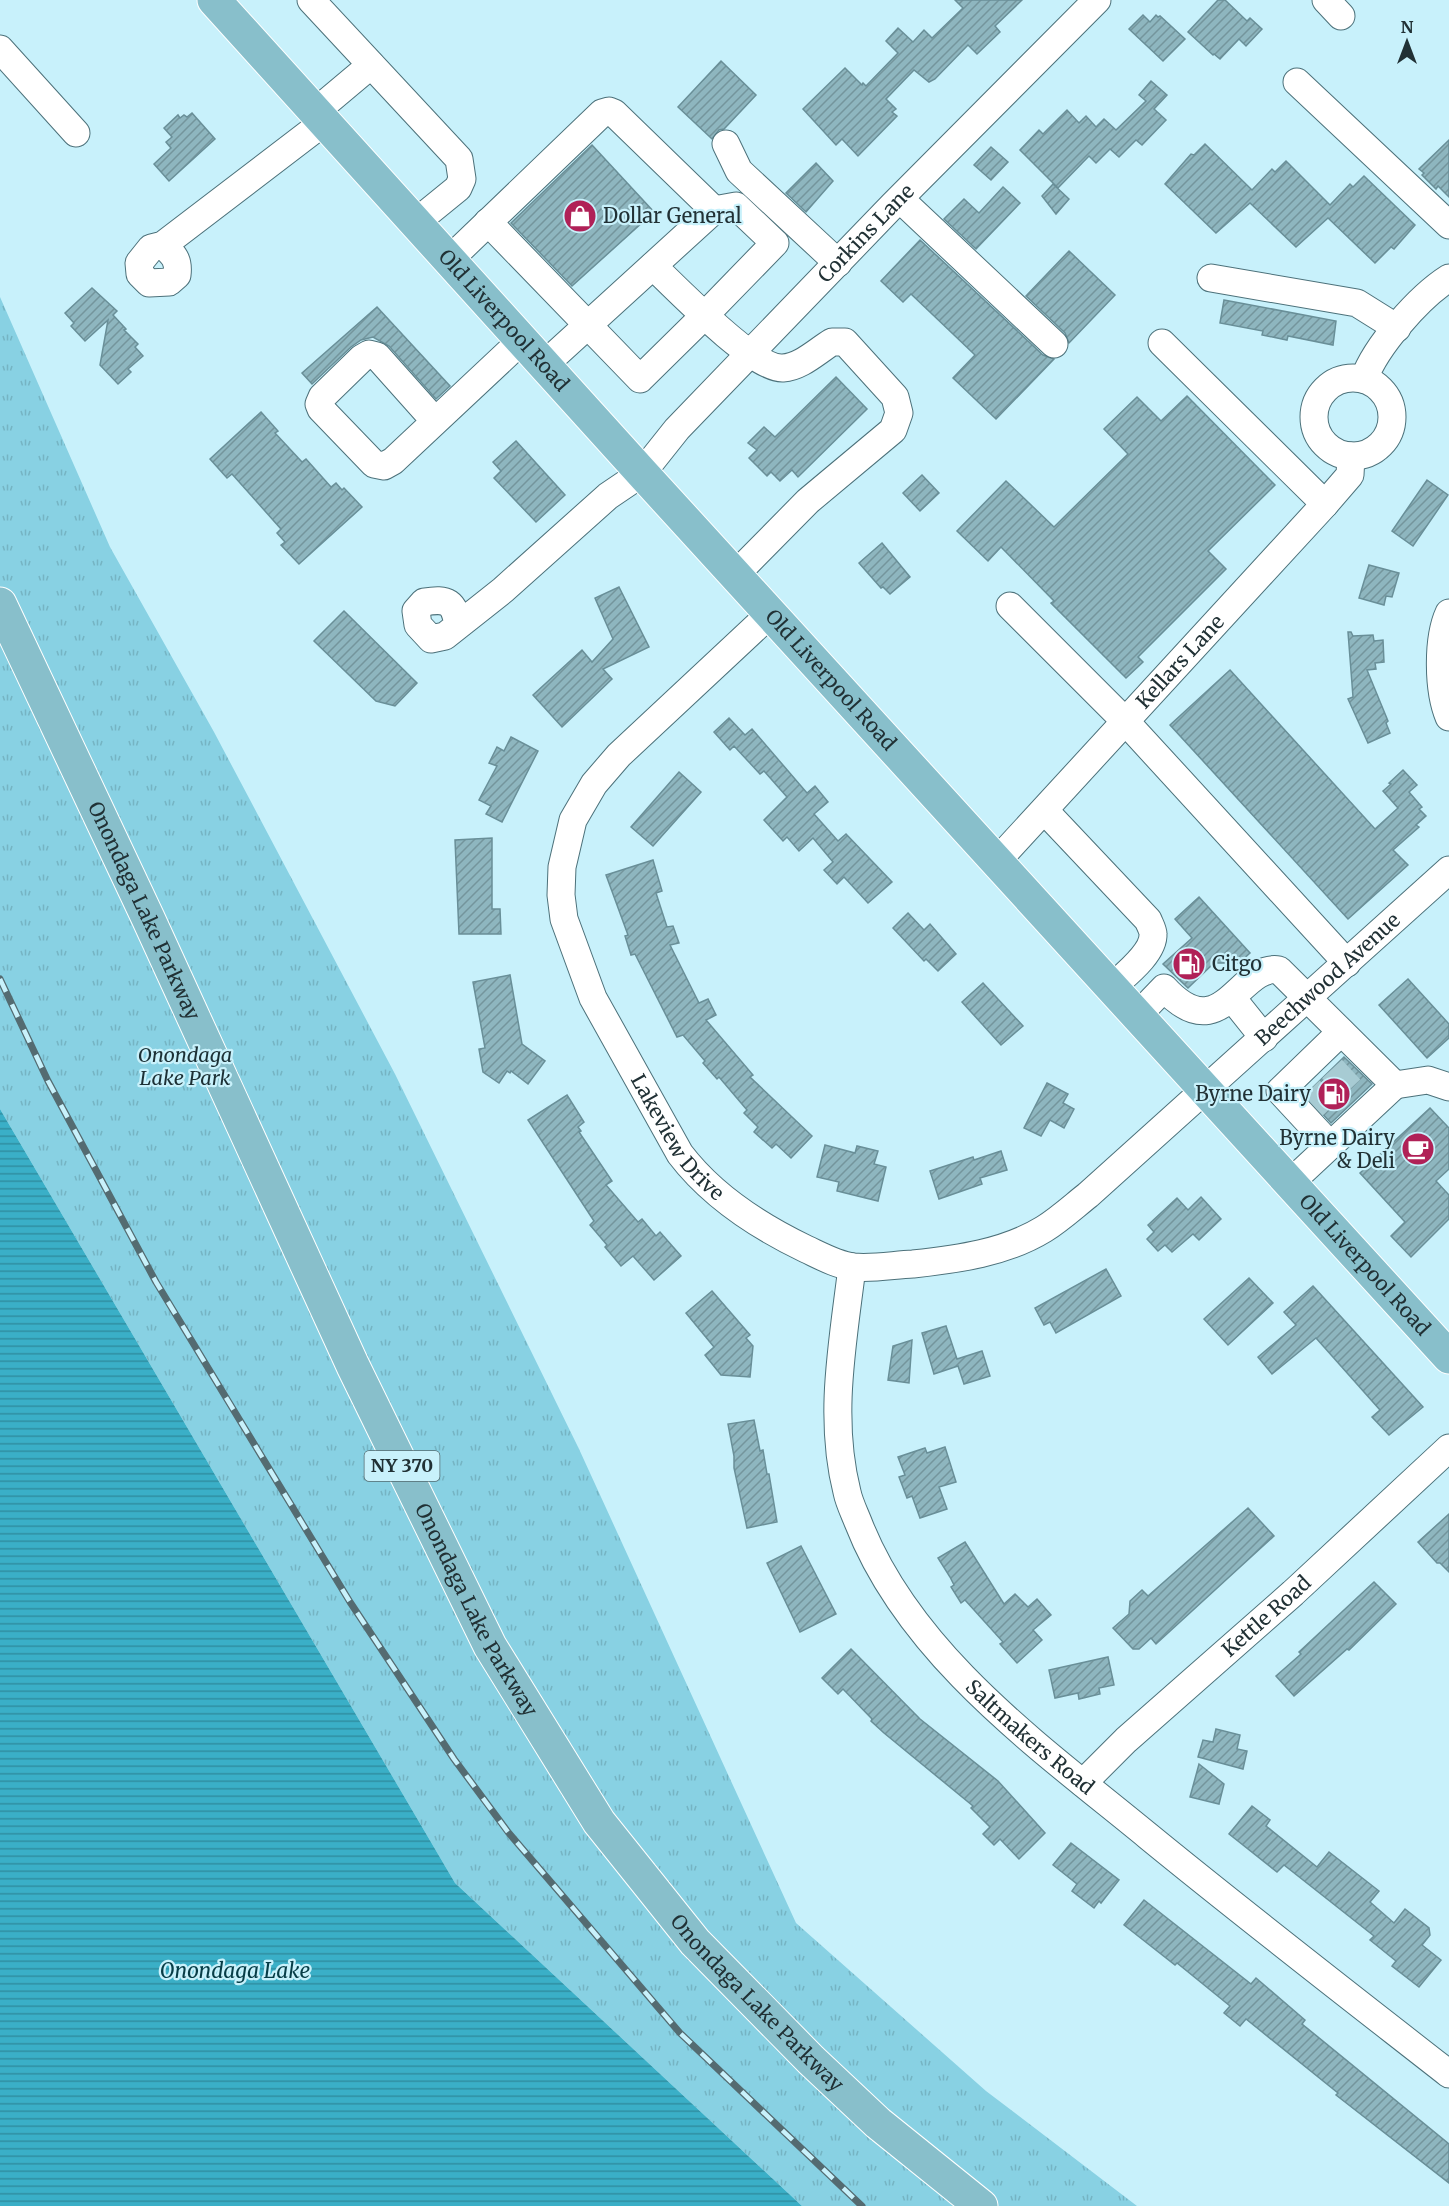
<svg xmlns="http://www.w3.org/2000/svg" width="1449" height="2206" font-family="Merriweather,serif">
<defs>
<pattern id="grass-tufts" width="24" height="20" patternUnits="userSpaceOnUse" patternTransform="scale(1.5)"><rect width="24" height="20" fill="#88d1e3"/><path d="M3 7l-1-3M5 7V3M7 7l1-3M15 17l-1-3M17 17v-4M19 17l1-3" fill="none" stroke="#75b4c3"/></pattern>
<pattern id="water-rules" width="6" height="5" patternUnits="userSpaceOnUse" patternTransform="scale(1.5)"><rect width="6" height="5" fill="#3aafc7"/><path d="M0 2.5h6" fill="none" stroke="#308fa2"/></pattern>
<pattern id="building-hatch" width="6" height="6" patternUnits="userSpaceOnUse" patternTransform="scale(1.5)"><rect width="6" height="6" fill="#8eb6bf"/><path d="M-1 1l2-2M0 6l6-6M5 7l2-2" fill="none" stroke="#74959c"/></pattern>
</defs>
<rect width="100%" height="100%" fill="#c8f1fb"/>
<polygon fill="url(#grass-tufts)" points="0,297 110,547 214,732 395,1074 579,1449 796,1923 986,2091 1137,2206 802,2206 455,1883 0,1109"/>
<polygon fill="url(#water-rules)" points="0,1109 455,1883 802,2206 0,2206"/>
<g fill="url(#building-hatch)" stroke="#698f98" stroke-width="1.5">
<polygon points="955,0 1022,0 995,26 1000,32 977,54 968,45 935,79 929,82 914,70 886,99 896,109 892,112 897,116 858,156 842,139 836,145 803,109 845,68 862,85 863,83 866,86 898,53 886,41 898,28 913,42 924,30 932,38 963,8"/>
<polygon points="1218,0 1225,0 1247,21 1250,18 1262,29 1246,46 1239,39 1220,59 1214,54 1213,55 1188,32"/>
<polygon points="1143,15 1150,22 1156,15 1158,17 1160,16 1185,39 1163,61 1129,29"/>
<polygon points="721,61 756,95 724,129 719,130 712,139 678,107"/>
<polygon points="1151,81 1167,95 1154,109 1166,120 1142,145 1136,140 1119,157 1110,149 1096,163 1089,156 1058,188 1020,150 1039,130 1043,134 1067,110 1079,123 1086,116 1096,127 1104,119 1116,130 1146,101 1139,95"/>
<polygon points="192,113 215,139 169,181 154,164 171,148 166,142 172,137 164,128 178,115 180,118 184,115 187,117"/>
<polygon points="1449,140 1449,197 1438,186 1436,189 1422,175 1424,173 1419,169"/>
<polygon points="1205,144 1252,190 1272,169 1275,172 1286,161 1330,205 1350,184 1353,187 1364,176 1415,225 1394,249 1391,247 1375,263 1328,218 1296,247 1250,203 1216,233 1165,184 1191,154 1194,155"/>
<polygon points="592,145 654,212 572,286 511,223"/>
<polygon points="991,147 1008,162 991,180 974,165"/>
<polygon points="816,163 833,181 806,212 786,193"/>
<polygon points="1053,184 1069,199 1056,214 1042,196"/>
<polygon points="1003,187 1020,203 976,249 944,219 964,199 979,213"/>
<polygon points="920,240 1043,355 1054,359 996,419 953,378 975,355 911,294 903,302 881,281"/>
<polygon points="1069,251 1115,295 1069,343 1065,333 1026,296"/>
<polygon points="92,288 117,311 113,315 126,329 124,330 138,344 135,347 143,356 128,369 131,372 118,384 100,365 108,320 85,341 71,326 74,323 65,313"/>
<polygon points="1224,300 1336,321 1333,345 1288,336 1287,340 1262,335 1263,331 1220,323"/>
<polygon points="377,307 450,386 436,399 389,346 373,337 361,340 351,347 312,384 302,373"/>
<polygon points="836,377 867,409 798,477 792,470 780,481 771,472 767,476 749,458 757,450 748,443 764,427 775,437"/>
<polygon points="1187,396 1275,485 1208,551 1226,569 1138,657 1143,662 1126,678 1051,603 1054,601 1001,547 988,561 957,531 1006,481 1054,527 1128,454 1104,429 1137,397 1161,421"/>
<polygon points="261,412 278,431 275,433 302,462 306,459 331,487 336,483 342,490 344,488 362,507 299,564 281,545 285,542 277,533 281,529 232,474 227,478 210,459"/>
<polygon points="516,441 565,495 536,522 494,478 501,471 493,462"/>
<polygon points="922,475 939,493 920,511 903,493"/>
<polygon points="1427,480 1448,495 1413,546 1392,531"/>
<polygon points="882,543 910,577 890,594 883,587 881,588 859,563"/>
<polygon points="1369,565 1399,573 1392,597 1386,596 1384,605 1359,598"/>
<polygon points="619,587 649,647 603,669 612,679 562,727 533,695 582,650 592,662 613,639 595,598"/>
<polygon points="344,611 417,683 395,706 376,701 314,641"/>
<polygon points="1348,632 1351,632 1353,636 1373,635 1374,641 1383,640 1384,662 1375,663 1376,669 1367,670 1388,721 1386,723 1390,733 1368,743 1348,699 1353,697"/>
<polygon points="1230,670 1375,829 1398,808 1383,791 1391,784 1389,783 1403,770 1417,785 1409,792 1422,807 1419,809 1426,816 1416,825 1419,827 1393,850 1408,865 1348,919 1170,725"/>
<polygon points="729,718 745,735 752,729 807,793 815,786 828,802 814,814 838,841 846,834 892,882 868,903 844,877 837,884 824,870 833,862 813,838 799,851 787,837 783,841 764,820 787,797 764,771 760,774 734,746 730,750 714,732"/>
<polygon points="511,737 538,751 502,822 486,814 491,806 479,800 497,766 489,763 497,747 504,751"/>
<polygon points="679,772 701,792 653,846 631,827"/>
<polygon points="492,838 492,909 500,909 501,934 459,934 455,840"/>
<polygon points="653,860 662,891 656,893 667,927 673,926 679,943 670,945 699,1003 708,999 716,1015 706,1020 753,1075 750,1077 812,1136 791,1158 776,1144 772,1148 754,1132 758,1127 744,1113 747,1110 719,1077 717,1079 703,1063 705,1061 683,1035 677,1037 635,954 631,955 625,936 628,935 606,875"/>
<polygon points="1199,897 1250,953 1239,963 1214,963 1188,988 1163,964 1192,938 1175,919"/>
<polygon points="908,913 924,930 930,924 956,954 938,971 926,959 924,961 893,928"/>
<polygon points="510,975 522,1044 545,1061 528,1084 511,1071 510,1073 507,1071 499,1083 483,1072 479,1049 485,1048 473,982"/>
<polygon points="1408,979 1449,1024 1449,1038 1427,1058 1379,1005"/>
<polygon points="983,983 1023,1026 1001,1045 962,1002"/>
<polygon points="1344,1057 1372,1084 1331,1123 1305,1095"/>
<polygon points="1047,1083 1068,1094 1063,1103 1074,1109 1064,1128 1050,1120 1041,1136 1024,1128"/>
<polygon points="567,1095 584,1122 578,1127 581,1131 579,1132 612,1181 606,1185 638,1222 642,1219 656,1236 660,1232 681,1256 654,1280 633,1256 621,1266 605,1247 607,1245 590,1225 594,1221 528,1120"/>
<polygon points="1430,1108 1449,1128 1449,1169 1436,1181 1449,1195 1449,1219 1411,1257 1391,1236 1405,1222 1360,1173"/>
<polygon points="825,1145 855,1153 857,1146 878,1151 874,1164 886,1167 878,1201 837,1191 839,1182 817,1177"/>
<polygon points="1001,1151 1007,1170 980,1178 982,1184 939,1199 930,1171 973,1157 974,1160"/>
<polygon points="1201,1197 1221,1219 1199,1240 1193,1234 1172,1252 1165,1245 1158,1251 1147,1239 1154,1232 1148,1225 1177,1198 1188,1210"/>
<polygon points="1106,1269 1121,1296 1056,1333 1050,1322 1044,1325 1035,1308"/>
<polygon points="1249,1278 1273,1303 1228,1345 1204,1319"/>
<polygon points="1313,1286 1423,1407 1389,1435 1372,1417 1380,1410 1316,1338 1272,1374 1258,1357 1296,1325 1284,1312"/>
<polygon points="712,1291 750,1335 746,1338 753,1346 750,1377 721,1375 705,1355 714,1347 686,1313"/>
<polygon points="946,1326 957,1359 982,1351 990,1376 964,1384 958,1366 934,1374 922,1333"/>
<polygon points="912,1340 909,1383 888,1380 893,1346"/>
<polygon points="754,1420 760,1451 763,1450 767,1474 769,1474 777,1522 747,1528 734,1468 734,1456 728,1424"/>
<polygon points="945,1447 956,1482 939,1487 947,1509 920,1518 912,1496 907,1498 899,1477 905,1475 898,1457 925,1448 927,1453"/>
<polygon points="1248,1508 1274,1536 1156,1644 1151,1638 1139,1649 1133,1649 1113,1628 1129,1614 1130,1601 1142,1590 1148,1596"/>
<polygon points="1449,1514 1449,1572 1440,1563 1437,1563 1418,1542"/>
<polygon points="965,1542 1004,1604 1015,1594 1028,1607 1037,1599 1051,1615 1033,1630 1042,1640 1017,1663 1000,1644 1003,1642 965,1600 961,1603 951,1587 954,1585 950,1577 938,1558"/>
<polygon points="801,1546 836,1614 800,1632 767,1563"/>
<polygon points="1374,1582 1396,1604 1349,1650 1347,1649 1294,1696 1276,1676 1301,1654 1299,1652"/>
<polygon points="851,1649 920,1719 998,1781 1045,1833 1019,1859 1000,1839 994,1845 983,1834 990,1827 971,1808 973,1806 884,1733 871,1721 872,1719 843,1689 838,1694 822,1678"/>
<polygon points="1108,1657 1114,1685 1099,1688 1100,1694 1079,1699 1078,1693 1055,1698 1049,1670"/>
<polygon points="1216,1729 1240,1735 1237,1749 1247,1751 1243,1769 1198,1757 1203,1740 1213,1742"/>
<polygon points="1199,1764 1224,1784 1219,1804 1190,1797"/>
<polygon points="1252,1806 1270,1820 1266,1826 1317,1867 1329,1852 1379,1891 1370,1902 1394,1923 1405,1909 1429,1928 1430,1935 1422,1945 1441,1960 1419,1987 1392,1966 1396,1961 1370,1940 1374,1936 1284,1865 1277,1872 1229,1834"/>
<polygon points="1071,1843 1119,1880 1101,1903 1099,1901 1094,1908 1072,1891 1077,1884 1053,1865"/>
<polygon points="1144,1900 1251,1984 1256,1978 1305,2020 1302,2024 1449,2144 1449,2183 1336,2095 1338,2093 1246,2019 1240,2026 1224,2013 1230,2006 1177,1963 1175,1965 1124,1925"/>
</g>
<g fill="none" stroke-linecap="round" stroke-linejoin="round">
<g stroke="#a7cbd3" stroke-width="27" stroke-dasharray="27 14" stroke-linecap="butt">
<polyline points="1332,1069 1358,1097"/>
<polyline points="1310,1090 1337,1117"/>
</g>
<g stroke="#4c717a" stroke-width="29">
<g id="minor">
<polyline points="311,0 459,159 462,179 458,188 415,223"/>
<polyline points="1326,0 1341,16"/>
<polyline points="0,49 76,133"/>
<polyline points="1297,82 1449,225"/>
<polyline points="315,112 371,65"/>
<polyline points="726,144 739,171 838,263"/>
<polyline points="900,199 1054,344"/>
<polyline points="488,222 640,379 705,315 775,243 736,206 714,210"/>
<path d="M163 245C174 255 179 260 177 275L169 282 149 283 140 274 139 263 151 248 163 245 324 122"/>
<polyline points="449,260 602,113 609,111 614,113 714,210 544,365"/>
<path d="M653 266C676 288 755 370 783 368 801 367 817 351 832 342H845L895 397 899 413 893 430 808 501 736 574"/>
<polyline points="1211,278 1357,303 1397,328"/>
<polyline points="1162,343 1325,504"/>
<circle cx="1353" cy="417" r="39"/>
<path d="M1364 379C1376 346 1419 297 1449 278"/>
<polyline points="435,421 377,356 369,354 362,358 322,397 319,404 321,409 374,464 384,466 393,461 522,340"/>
<polyline points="1010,606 1126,722 1347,963"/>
<path id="s1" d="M771 613 619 755 594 784 573 820 562 867 561 895 564 919 593 998 680 1154C712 1196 758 1226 806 1249 821 1256 837 1265 853 1267 873 1269 893 1265 913 1264 958 1259 1005 1253 1044 1229 1060 1219 1074 1206 1088 1195L1449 870"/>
<path d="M1449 613C1437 639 1438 691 1449 717"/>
<path id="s2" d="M458 625C454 602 448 598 424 602L416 611 418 625 431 639 445 636 503 590 608 496 642 473 677 429 893 205 1097 0"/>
<path d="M1045 811 1148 920C1150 925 1153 930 1153 934 1154 953 1125 975 1112 987"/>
<path id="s3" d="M996 862 1325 504 1350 475 1351 456"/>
<polyline points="1232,998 1264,1038"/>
<path d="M1137 1016 1164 988C1222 1051 1239 963 1279 970L1395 1085 1290 1183"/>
<polyline points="1395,1085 1428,1080 1449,1087"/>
<polyline points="1330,1145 1280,1091 1341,1032"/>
<path id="s4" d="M852 1267C843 1342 828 1417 847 1492 849 1502 854 1512 858 1522 910 1656 1041 1748 1148 1836 1247 1917 1348 1995 1449 2074"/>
<path id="s5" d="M1083 1783 1126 1740 1293 1593 1449 1448"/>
</g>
</g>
<g stroke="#fff" stroke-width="35">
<g id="major">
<path id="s6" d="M214 0 642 473 1449 1357"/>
<path id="s7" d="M0 604 148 918 353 1366 490 1646 599 1822 695 1942 811 2060 878 2123 981 2206"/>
</g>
</g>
<use href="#minor" stroke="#fff" stroke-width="27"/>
<use href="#major" stroke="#88bfcb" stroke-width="33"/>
<g stroke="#546b71" stroke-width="7">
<polyline id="rail" points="0,979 48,1081 156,1282 350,1602 454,1759 508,1832 680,2033 862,2206"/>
</g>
<use href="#rail" stroke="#c8f1fb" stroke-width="4.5" stroke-dasharray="14" stroke-linecap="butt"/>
</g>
<defs>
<g id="shop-disc" transform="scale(1.725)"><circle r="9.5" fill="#b02157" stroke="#c8f1fb"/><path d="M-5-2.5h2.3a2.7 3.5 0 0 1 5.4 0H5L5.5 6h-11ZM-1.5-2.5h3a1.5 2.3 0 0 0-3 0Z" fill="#fff"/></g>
<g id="fuel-disc" transform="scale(1.725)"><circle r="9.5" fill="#b02157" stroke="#c8f1fb"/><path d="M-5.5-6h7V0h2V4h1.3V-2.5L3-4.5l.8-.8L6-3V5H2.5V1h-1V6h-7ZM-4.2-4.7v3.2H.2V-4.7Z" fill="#fff"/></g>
<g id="cafe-disc" transform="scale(1.725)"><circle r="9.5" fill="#b02157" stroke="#c8f1fb"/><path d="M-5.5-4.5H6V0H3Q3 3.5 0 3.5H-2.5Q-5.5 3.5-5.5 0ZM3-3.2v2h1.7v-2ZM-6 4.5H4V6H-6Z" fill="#fff"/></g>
</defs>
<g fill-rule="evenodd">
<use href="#shop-disc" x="580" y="216"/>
<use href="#fuel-disc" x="1189" y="964"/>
<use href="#fuel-disc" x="1334" y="1094"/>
<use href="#cafe-disc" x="1418" y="1149"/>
</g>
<g text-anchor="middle" stroke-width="4.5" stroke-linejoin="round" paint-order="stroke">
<rect fill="#c8f1fb" stroke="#536b70" stroke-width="1.5" x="364.5" y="1451" width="75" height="30" rx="4.5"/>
<g font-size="18" font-weight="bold" fill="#213135">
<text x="402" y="1472">NY 370</text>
</g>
<g font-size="20" fill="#213135" stroke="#c8f1fb" text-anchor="start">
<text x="603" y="223">Dollar General</text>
<text x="1212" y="971">Citgo</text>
<text x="1311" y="1101" text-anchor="end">Byrne Dairy</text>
<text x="1395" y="1145" text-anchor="end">Byrne Dairy<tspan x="1395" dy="23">&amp; Deli</tspan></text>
</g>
<g font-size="20" fill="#213135" stroke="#c8f1fb">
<text dy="7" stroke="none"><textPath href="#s2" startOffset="693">Corkins Lane</textPath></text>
<text dy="7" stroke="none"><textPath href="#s6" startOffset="432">Old Liverpool Road</textPath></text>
<text dy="7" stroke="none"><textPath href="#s3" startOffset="272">Kellars Lane</textPath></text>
<text dy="7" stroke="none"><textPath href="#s6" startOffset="918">Old Liverpool Road</textPath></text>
<text dy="7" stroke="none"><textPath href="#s7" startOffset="339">Onondaga Lake Parkway</textPath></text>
<text dy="7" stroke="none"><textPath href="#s1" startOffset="1436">Beechwood Avenue</textPath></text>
<text dy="7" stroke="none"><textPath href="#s1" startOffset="636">Lakeview Drive</textPath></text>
<text dy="7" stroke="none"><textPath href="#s6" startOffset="1710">Old Liverpool Road</textPath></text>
<text dy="7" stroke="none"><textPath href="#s7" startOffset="1113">Onondaga Lake Parkway</textPath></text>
<text dy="7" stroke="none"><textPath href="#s5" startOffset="248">Kettle Road</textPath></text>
<text dy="7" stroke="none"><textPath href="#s4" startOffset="537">Saltmakers Road</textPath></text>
<text dy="7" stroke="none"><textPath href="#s7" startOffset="1599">Onondaga Lake Parkway</textPath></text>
</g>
<g font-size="20" font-style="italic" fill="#1c3035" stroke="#c8f1fb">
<text x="185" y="1062">Onondaga<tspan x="185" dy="23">Lake Park</tspan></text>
</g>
<g font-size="21" font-style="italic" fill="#073d47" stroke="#c8f1fb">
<text x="235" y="1978">Onondaga Lake</text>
</g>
</g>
<g transform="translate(1407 42)" stroke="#c8f1fb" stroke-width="4.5" paint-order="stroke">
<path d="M0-4.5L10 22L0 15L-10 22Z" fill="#213135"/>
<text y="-9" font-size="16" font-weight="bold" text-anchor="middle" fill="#213135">N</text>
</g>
</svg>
